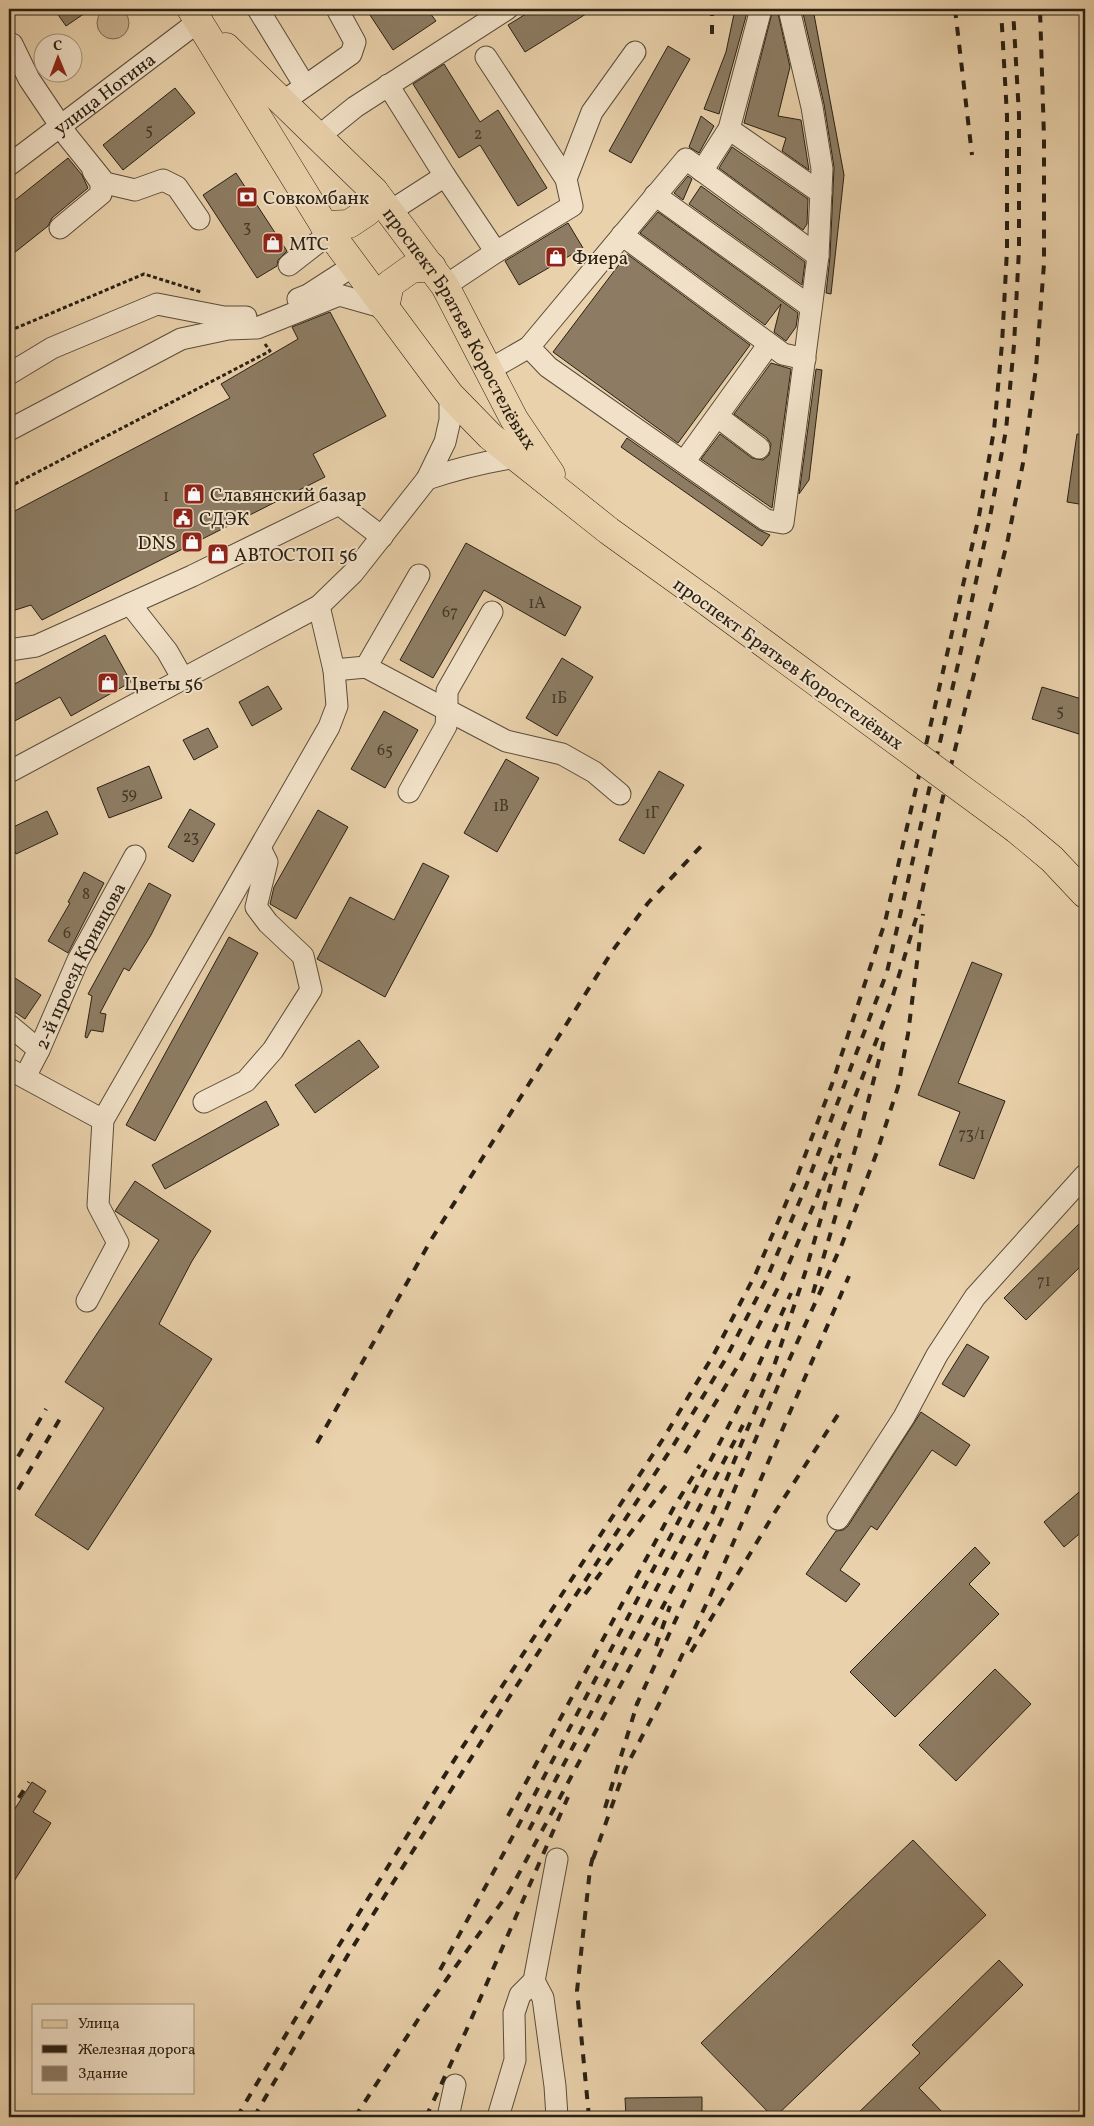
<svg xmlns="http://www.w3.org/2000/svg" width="1094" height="2126" font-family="Vollkorn,serif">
<rect width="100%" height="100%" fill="#e9d1ab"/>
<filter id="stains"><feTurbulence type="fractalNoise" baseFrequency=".004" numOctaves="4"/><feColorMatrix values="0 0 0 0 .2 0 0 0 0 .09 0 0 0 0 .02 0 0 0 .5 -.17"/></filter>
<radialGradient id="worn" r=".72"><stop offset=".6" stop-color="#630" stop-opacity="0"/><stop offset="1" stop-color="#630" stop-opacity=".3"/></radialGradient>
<circle fill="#c9b391" stroke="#7a6a52" cx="113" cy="23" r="16"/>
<g fill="#8d7c63" stroke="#2a2014">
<polygon points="54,9 91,9 66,26"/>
<polygon points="366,9 427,9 436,21 393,50"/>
<polygon points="534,9 594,9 525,52 508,25"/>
<polygon points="735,9 748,9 719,114 704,109 726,52"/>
<polygon points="773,9 777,9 790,67 778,116 801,120 809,170 782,151 786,138 744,123"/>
<polygon points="802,9 813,9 844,175 831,294 826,293 830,257 834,167 824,104"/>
<polygon points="668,46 690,59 631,163 609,151"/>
<polygon points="444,64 480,122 498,110 547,188 518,206 480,145 459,158 413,84"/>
<polygon points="175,88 195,113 123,170 103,145"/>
<polygon points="701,116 714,126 699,153 689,147"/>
<polygon points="732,147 808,199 807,224 803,230 719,168"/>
<polygon points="68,158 82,175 88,188 52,218 48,226 9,257 9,205"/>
<polygon points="236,173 287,251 278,260 277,266 257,278 203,195"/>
<polygon points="688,176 692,179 683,200 674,193"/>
<polygon points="701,186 805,262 802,285 689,204"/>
<polygon points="658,212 798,313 796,327 786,341 774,332 781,304 765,325 640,233"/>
<polygon points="568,223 583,248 519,285 505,261"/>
<polygon points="627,254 750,345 678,443 553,352"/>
<polygon points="330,312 386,416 313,454 325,477 42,620 31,605 9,612 9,514 230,398 221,384 298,339 292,327"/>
<polygon points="771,363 791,369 772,508 701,459 720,434 752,458 763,460 769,455 771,444 767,438 734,414"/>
<polygon points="816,369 822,370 809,480 799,494"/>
<polygon points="1077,434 1085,435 1085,505 1067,502"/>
<polygon points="627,438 759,530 770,535 762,546 621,447"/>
<polygon points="466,543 581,607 565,636 484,590 433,678 400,660"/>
<polygon points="105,635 131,682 71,716 60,697 9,724 9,687"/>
<polygon points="562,658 593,677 557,736 526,718"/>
<polygon points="268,686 282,709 252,726 239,702"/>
<polygon points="1042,687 1085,700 1085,736 1032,719"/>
<polygon points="384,711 418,730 385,788 351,769"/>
<polygon points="208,728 218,747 194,760 183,740"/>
<polygon points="506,759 539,778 497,852 464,833"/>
<polygon points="149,766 162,798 109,818 97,788"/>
<polygon points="659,771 684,785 644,854 619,840"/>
<polygon points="190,809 215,824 193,862 168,847"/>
<polygon points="318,810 348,827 296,919 270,904 274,887"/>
<polygon points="47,811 58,834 16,854 9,839 9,829"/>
<polygon points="423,863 449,876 385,997 317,959 350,897 394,920"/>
<polygon points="84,872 104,883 68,953 48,941 70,903 68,902"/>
<polygon points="149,883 171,895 151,935 129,971 124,968 100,1013 106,1014 103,1032 91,1030 87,1038 85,1037 92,996 88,994"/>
<polygon points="229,937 258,953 155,1141 126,1125"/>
<polygon points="972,962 1002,974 958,1083 1005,1101 974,1179 939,1165 960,1112 918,1095"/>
<polygon points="15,978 41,995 25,1019 9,1008 9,988"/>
<polygon points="359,1040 379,1067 315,1113 295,1085"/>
<polygon points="266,1101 279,1125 165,1189 152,1165"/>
<polygon points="135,1181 211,1231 192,1261 159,1324 212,1359 88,1550 35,1515 104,1408 65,1382 159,1240 115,1211"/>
<polygon points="1085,1218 1085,1262 1026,1320 1004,1298"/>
<polygon points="967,1344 989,1357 964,1397 942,1384"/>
<polygon points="921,1412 970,1445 956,1466 932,1450 877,1530 871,1526 840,1570 860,1584 846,1602 806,1574 836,1531 843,1530 848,1526"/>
<polygon points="1085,1487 1085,1529 1064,1547 1044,1522"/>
<polygon points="975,1547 990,1563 969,1584 999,1614 895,1717 850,1672"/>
<polygon points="995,1669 1031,1704 956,1781 919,1745"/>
<polygon points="32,1782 46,1791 33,1812 51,1823 9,1889 9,1818"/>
<polygon points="913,1840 986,1915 775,2117 773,2117 701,2043"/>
<polygon points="999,1960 1023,1985 919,2088 947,2117 854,2117 920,2053 912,2045"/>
<polygon points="702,2097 702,2117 626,2117 625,2098"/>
</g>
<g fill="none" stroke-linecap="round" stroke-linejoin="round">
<g stroke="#5a4c3a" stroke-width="23">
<g id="minor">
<polyline points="258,9 305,86"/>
<polyline points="12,44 29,79 68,137 105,183 135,190 163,180 177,187 199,219"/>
<polyline points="388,85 445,176"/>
<polyline points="284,101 351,54 355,42 337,9"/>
<polyline points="729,129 821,193"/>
<polyline points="318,137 355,107 507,9"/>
<path id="s1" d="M9 165 199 21"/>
<polyline points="702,171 729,129 761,9"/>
<polyline points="566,179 592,112 635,52"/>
<polyline points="655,195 811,307"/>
<polyline points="389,212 445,176 496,252"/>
<polyline points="60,228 101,194 101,183 93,171"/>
<polyline points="622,235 783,354 805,359"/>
<polyline points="289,265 330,233"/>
<polyline points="445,286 496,252 572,206 566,179 486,57"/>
<polyline points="298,299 308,295 353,266"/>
<polyline points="529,347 548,367 766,520 783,523 818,256 822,169 812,107 789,9"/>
<polyline points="489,370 529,347 686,159 818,256"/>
<polyline points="9,374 52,348 157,304 224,317 246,317"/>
<polyline points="718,417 759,448"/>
<polyline points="9,430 181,339 228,329 257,328 339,295 385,308"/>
<polyline points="684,462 769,344"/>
<path d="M427 479C456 469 485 462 516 457"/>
<polyline points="130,604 167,651 183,679"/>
<polyline points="492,612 447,691 447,710 506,741 562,754 594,772 620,794"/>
<polyline points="9,650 36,646 192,576 339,504 382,537"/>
<polyline points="366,667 419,575"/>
<polyline points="334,670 366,667 447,710 446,726 409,792"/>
<polyline points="9,772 319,606 353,573 427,479 445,442 450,420 450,395"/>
<polyline points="9,1025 39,1050"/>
<polyline points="9,1069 103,1120"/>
<path id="s2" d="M25 1077 39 1050 78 960 135 856"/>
<polyline points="204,1102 246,1081 273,1050 311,990 303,956 268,923 256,907 267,862 260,848"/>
<polyline points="87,1301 118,1243 98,1205 103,1120 329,727 337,706 334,670 319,606"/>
<polyline points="838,1519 904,1417 937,1355 975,1297 1085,1175"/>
<polyline points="534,1981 543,1998 555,2086 557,2117"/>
<polyline points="448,2117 455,2085"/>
<polyline points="498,2117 515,2060 514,2013 520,1995 534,1981 557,1859"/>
</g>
</g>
<g stroke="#2a2014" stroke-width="29">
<g id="major">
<polyline points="191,9 324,225 450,395 490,436 516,457 609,531 709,603"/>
<path id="s3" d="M226 47 374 191 445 286 514 419 551 474"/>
<polyline points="324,225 349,224 367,212 374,191"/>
<polyline points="385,308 390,284 411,269 432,267"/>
<polyline points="1016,829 1052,859 1085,894"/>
</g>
</g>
<g stroke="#2a2014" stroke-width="3" stroke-dasharray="4 2.5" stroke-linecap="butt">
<polyline points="9,331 144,274 201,292"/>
<polyline points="9,487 270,351 265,344"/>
</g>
<use href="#minor" stroke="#f1e1c8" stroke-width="21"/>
<use href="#major" stroke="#e9d1ab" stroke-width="28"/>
<g stroke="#2a2014" stroke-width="4" stroke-dasharray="9 9" stroke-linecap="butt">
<polyline points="955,9 972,155"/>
<polyline points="712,34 712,9"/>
<polyline points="813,1293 859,1136 886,1033"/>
<polyline points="317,1443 431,1240 613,950 648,903 705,842"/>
<polyline points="685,1453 739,1364 782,1280 815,1202 891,1002 917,915 939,813 1008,539 1024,458 1036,368 1044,264 1044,138 1040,9"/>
<polyline points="9,1472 46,1409"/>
<polyline points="9,1505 61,1417"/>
<polyline points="585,1594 667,1484"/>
<polyline points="656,1646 670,1606"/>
<polyline points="691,1652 775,1512 841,1410"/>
<polyline points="636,1706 723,1517 785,1369 842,1244 877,1152 898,1087 908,1034 923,914"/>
<polyline points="605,1808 638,1701"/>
<polyline points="9,1813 29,1782"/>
<polyline points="508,1816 674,1507 700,1465"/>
<polyline points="529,1830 743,1425"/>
<polyline points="593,1859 625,1769 659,1704 711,1594 849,1276"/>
<polyline points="440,1970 506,1849 747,1391 791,1293"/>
<polyline points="237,2117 338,1947 458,1754 663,1439 714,1354 756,1273 795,1182 832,1084 885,922 979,516 994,430 1002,344 1007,250 1007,116 1001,9"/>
<polyline points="254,2117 349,1953 508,1699 673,1446 725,1360 767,1278 806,1186 887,972 958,664 990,517 1006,430 1014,345 1019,249 1019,115 1013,9"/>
<polyline points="355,2117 421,2015 509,1892 710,1519 775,1363 805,1273 840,1153"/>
<polyline points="426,2117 466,2031 568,1797"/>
<polyline points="589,2117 577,1991 590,1869 594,1852"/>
</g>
<g stroke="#2a2014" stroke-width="29" stroke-linecap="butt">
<polyline id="major-bridge" points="709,603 1016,829"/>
</g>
<use href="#major-bridge" stroke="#e9d1ab" stroke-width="28"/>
</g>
<defs>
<g id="bank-square" transform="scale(1.125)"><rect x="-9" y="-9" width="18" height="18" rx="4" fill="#8f2418" stroke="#f1e1c8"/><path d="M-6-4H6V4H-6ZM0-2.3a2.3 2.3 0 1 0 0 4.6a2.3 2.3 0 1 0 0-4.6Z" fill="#fff"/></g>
<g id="shop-square" transform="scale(1.125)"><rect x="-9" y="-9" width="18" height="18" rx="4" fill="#8f2418" stroke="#f1e1c8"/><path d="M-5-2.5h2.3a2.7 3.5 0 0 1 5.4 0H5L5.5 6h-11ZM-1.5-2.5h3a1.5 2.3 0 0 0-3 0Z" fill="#fff"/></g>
<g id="civic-square" transform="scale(1.125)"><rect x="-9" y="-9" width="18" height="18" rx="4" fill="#8f2418" stroke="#f1e1c8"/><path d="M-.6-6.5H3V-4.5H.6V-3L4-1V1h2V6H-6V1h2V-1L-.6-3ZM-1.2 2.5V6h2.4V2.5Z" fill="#fff"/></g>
</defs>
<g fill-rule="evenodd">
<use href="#bank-square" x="247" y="197"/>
<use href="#shop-square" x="273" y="243"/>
<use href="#shop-square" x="556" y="257"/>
<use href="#shop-square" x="194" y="494"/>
<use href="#civic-square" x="183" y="518"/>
<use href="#shop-square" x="192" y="542"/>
<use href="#shop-square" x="218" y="554"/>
<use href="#shop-square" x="108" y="683"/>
</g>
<g text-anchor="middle" stroke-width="4" stroke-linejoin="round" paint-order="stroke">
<g font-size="16" fill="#433728">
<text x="149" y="135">5</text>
<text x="478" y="139">2</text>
<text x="247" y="232">3</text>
<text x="166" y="501">1</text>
<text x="537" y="608">1А</text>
<text x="450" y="617">67</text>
<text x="559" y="703">1Б</text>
<text x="1060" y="716">5</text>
<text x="385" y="755">65</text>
<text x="129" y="799">59</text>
<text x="501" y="811">1В</text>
<text x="652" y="818">1Г</text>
<text x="191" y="842">23</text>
<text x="86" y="899">8</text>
<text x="67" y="938">6</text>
<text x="972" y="1139">73/1</text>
<text x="1044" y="1286">71</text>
</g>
<g font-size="19" fill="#2a2014" stroke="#f1e1c8">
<text dy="7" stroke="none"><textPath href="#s1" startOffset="119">улица Ногина</textPath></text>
<text dy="7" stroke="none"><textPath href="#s3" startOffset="369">проспект Братьев Коростелёвых</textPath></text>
<text transform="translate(789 663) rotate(36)" y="7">проспект Братьев Коростелёвых</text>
<text dy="7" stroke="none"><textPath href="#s2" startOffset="124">2-й проезд Кривцова</textPath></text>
</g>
<g font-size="19" fill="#2a2014" stroke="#f1e1c8" text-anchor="start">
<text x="263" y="204">Совкомбанк</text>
<text x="289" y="250">МТС</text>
<text x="572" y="264">Фиера</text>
<text x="210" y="501">Славянский базар</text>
<text x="199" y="525">СДЭК</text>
<text x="176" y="549" text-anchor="end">DNS</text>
<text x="234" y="561">АВТОСТОП 56</text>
<text x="124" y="690">Цветы 56</text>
</g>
</g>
<rect width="1094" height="2126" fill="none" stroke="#e9d1ab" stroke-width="30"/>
<rect x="10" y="10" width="1074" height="2106" fill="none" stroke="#2a2014" stroke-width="2.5"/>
<rect x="15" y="15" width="1064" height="2096" fill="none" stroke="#2a2014"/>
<rect x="32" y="2004" width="162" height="90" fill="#f1e1c8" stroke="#a19480"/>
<rect x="42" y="2020" width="25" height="8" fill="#e9d1ab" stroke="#a19480"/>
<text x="78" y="2028" font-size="15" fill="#2a2014">Улица</text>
<rect x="42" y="2045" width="25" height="8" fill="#2a2014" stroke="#a19480"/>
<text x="78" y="2054" font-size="15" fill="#2a2014">Железная дорога</text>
<rect x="42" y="2066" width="25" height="15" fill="#8d7c63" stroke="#a19480"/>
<text x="78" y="2078" font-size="15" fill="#2a2014">Здание</text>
<g transform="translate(58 58) rotate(359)"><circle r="24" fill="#f1e1c8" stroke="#a19480"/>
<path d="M0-4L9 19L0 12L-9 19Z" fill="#8f2418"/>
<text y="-8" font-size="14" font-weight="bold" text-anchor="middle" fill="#2a2014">С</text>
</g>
<rect width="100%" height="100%" filter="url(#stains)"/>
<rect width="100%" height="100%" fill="url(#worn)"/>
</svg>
